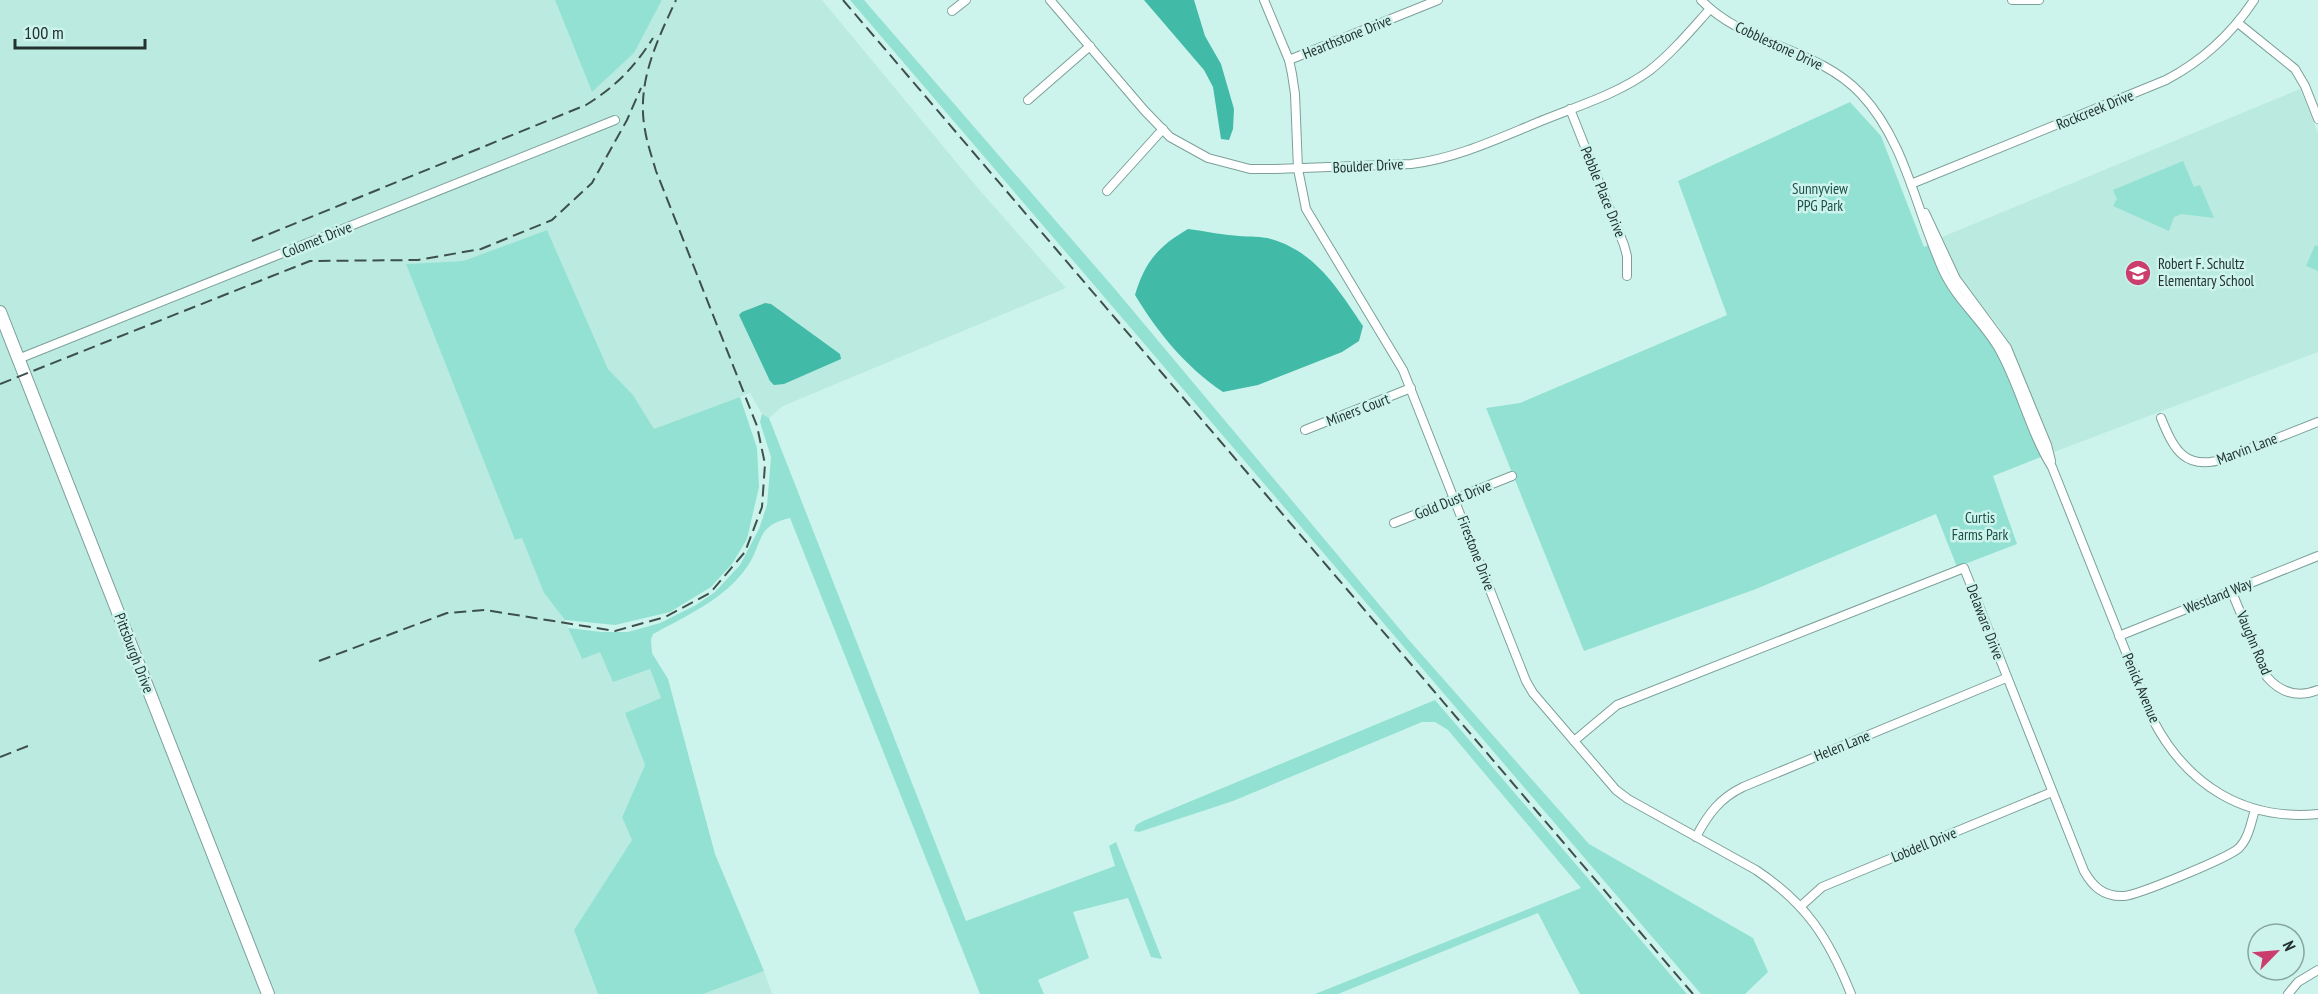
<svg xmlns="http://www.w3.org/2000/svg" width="2318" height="994" font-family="'PT Sans Narrow',sans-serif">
<rect width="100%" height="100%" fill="#cdf4ec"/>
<g fill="#bbeae0">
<polygon points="0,0 555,0 592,92 634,53 662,0 822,0 976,186 1066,288 783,406 769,418 762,414 750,393 654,430 633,395 608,369 547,230 463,261 406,264 515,540 522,538 544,593 565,620 581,658 600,651 650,669 661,698 625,713 645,765 622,816 632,840 574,930 598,994 0,994"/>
<polygon points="2300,89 2318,133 2318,352 2054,452 2014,355 1999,327 1962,282 1942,237"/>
<polygon points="764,971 772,994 703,994"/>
</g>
<g fill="#93e1d3">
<polygon points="555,0 662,0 634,53 592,92"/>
<polygon points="850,0 864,0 1114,288 1408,639 1589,844 1753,938 1768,972 1745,994 1701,994"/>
<polygon points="1850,102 1881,136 1924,247 1928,245 1996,350 2041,457 1993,476 2017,544 1957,567 1936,514 1756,589 1584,651 1486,408 1520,403 1727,315 1678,181"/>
<polygon points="2183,161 2194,187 2200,185 2214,218 2182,214 2174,217 2169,231 2113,206 2117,199 2113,190"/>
<polygon points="547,230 608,369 633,395 654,429 740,397 757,448 759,487 747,539 732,564 711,587 670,612 615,625 565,620 544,593 522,538 515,540 406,264 463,261"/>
<polygon points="2315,245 2318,246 2318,271 2306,266"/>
<path d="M762 414 769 418 966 921 1115 866 1109 846 1116 842 1162 959 1151 957 1128 898 1073 912 1089 958 1038 980 1044 994H980L790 518C755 526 764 542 747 567 725 599 686 616 653 634L651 639 652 653 668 679 715 854 764 971 703 994H598L574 930 632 840 622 817 645 765 625 713 661 698 650 669 613 682 600 652 582 659 568 628 602 632H628L660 623 696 605 715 592 740 565 759 529 767 505 771 457 760 422Z"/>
<polygon points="1435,700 1687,994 1580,994 1538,913 1338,994 1315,994 1581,888 1448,730 1435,722 1422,722 1233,801 1139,832 1134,831 1136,825 1143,821"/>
</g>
<g fill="#41baa8">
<polygon points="1144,0 1194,0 1205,36 1221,64 1234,109 1233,129 1229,140 1221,139 1213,87 1204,70"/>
<path d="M1188 229C1205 231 1222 235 1239 236 1249 237 1261 236 1271 239 1316 252 1338 289 1363 326L1359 341 1342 352 1258 385 1223 392C1186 367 1158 333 1135 295 1145 261 1159 246 1188 229Z"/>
<polygon points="765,303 771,304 840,354 841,359 784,384 774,385 770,381 739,315 742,312"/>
</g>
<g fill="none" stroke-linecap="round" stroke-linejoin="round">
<g stroke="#7ca099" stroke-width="10">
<g id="street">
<path d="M1050 0 1144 110 1170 137 1208 158 1250 169H1275L1411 164C1459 158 1501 137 1546 119 1581 105 1619 93 1649 71 1672 53 1691 30 1710 9"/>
<path d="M1264 0 1289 60 1292 74 1295 94 1298 169 1306 209 1403 370 1526 681 1533 693 1616 790 1628 799 1756 870C1807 904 1829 939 1851 994"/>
<path d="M1701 0C1745 46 1817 47 1861 94 1906 142 1916 211 1943 270 1956 299 1982 320 1998 347 2020 385 2029 430 2052 467L2153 720C2187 785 2244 821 2318 814"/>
<polyline points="2012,0 2039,0"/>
<polyline points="952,11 966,0"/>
<polyline points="2238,23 2295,69 2305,86 2318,119"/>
<polyline points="1289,60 1438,0"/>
<polyline points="1028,100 1090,46"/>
<polyline points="1570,109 1624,245 1627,256 1627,276"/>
<path d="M1911 184 2166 80C2202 61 2231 35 2254 0"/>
<polyline points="1107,191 1163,129"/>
<polyline points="1925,213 1956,279 2007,348 2047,445 2051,461"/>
<polyline points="18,359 615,120"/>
<path d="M2161 418C2174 450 2185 471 2224 459L2318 422"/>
<polyline points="1305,430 1411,388"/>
<polyline points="1394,523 1512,476"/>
<path d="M2231 590 2267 677C2281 693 2298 698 2318 690"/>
<polyline points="2119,636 2318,556"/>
<path d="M1574 741 1617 705 1964 568 2084 871C2093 887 2104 897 2124 896 2138 895 2228 858 2239 848 2249 838 2251 822 2255 810"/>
<path d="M1696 837C1708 814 1720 798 1743 787L2006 678"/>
<polyline points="1801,906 1822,887 2052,792"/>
<polyline points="2288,994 2298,982 2318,970"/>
</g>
</g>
<g stroke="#7ca099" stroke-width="14">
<polyline id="secondary" points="0,312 268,994"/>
</g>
<use href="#street" stroke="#fff" stroke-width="8"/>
<use href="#secondary" stroke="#fff" stroke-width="12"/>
<g stroke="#3d504c" stroke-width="2" stroke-dasharray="12 6" stroke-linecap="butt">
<polyline points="843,0 1693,994"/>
<path d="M252 241 586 105C616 86 634 68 653 38"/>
<polyline points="0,384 310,261 418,260 481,249 552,220 592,183 627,120 641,88"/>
<path d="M319 661 447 613 485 610 615 631 665 617 710 593 745 552 762 507 765 464 757 426 656 171C652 157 647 143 645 130 636 83 657 41 676 0"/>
<polyline points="0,757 28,746"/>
</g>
</g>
<defs>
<g id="school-disc" transform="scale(1.35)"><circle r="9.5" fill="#ca3d6c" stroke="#cdf4ec"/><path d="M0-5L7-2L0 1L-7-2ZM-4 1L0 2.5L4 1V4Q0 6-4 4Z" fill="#fff"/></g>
</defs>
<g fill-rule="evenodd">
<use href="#school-disc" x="2138" y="273"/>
</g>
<g text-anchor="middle" stroke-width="5" stroke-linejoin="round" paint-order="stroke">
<g font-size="15" fill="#23322f" stroke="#cdf4ec">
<text transform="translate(1347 37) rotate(-22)" y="5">Hearthstone Drive</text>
<text transform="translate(1779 46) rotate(25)" y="5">Cobblestone Drive</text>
<text transform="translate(2095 110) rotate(-22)" y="5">Rockcreek Drive</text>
<text transform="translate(1368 166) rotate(-3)" y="5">Boulder Drive</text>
<text transform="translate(1603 192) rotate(68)" y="5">Pebble Place Drive</text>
<text transform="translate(317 240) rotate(-22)" y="5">Colomet Drive</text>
<text transform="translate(1358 410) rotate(-21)" y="5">Miners Court</text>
<text transform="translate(2247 449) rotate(-21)" y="5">Marvin Lane</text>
<text transform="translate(1453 500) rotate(-22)" y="5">Gold Dust Drive</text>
<text transform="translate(1476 553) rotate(69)" y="5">Firestone Drive</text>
<text transform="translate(2218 596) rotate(-22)" y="5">Westland Way</text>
<text transform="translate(1985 622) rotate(69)" y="5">Delaware Drive</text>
<text transform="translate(2254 643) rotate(67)" y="5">Vaughn Road</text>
<text transform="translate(134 653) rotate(69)" y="5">Pittsburgh Drive</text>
<text transform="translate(2141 688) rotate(67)" y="5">Penick Avenue</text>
<text transform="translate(1842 746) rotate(-22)" y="5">Helen Lane</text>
<text transform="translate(1924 845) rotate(-22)" y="5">Lobdell Drive</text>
</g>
<g font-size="15" fill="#1b4e46" stroke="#cdf4ec">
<text x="1820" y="194">Sunnyview<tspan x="1820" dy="17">PPG Park</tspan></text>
<text x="1980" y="523">Curtis<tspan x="1980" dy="17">Farms Park</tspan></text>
</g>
<g font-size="15" fill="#23322f" stroke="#cdf4ec" text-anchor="start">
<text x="2158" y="269">Robert F. Schultz<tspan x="2158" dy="17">Elementary School</tspan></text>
</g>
</g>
<g transform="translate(2276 952) rotate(65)"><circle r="28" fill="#cdf4ec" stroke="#89a6a0" stroke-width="1.5"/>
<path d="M0-4.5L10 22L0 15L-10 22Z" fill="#ca3d6c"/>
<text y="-9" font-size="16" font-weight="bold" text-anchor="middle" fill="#23322f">N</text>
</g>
<path d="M15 39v9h130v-9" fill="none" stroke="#23322f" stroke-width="3"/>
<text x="24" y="39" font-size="18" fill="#23322f" stroke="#cdf4ec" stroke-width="4.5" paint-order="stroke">100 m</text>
</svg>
